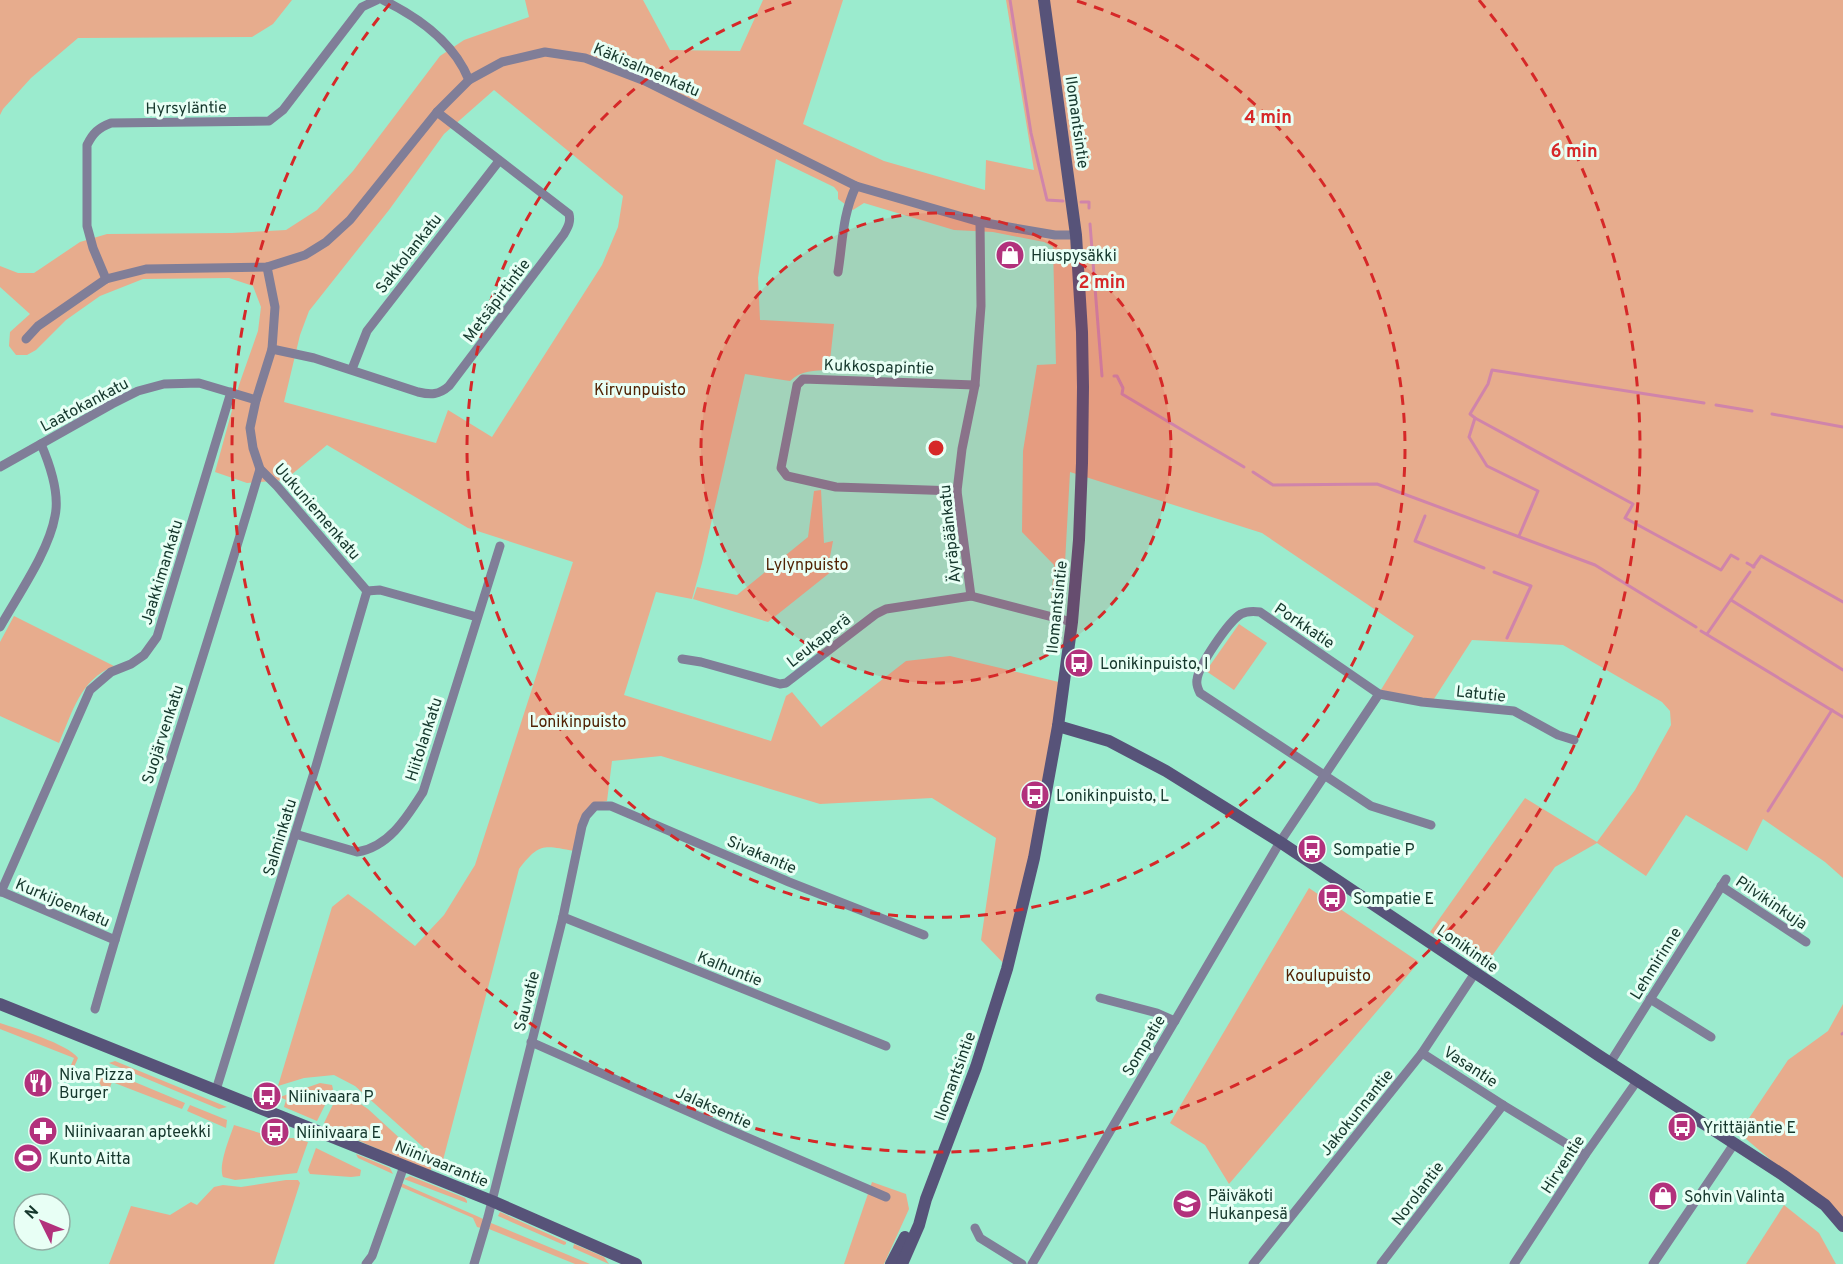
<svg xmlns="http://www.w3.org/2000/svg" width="1843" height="1264" font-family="Overpass,sans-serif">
<rect width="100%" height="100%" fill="#9bebce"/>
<g fill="#e7ac8d" fill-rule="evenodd">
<polygon points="0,0 292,0 273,24 252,37 78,38 31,78 3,109 0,115"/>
<path d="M525 0H643L670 50 740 51 763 0H843L803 124 884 161 985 190 986 160 1034 170 1006 0H1843V878L1825 862 1763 819 1747 851 1686 815 1646 876 1597 843 1555 867 1485 966 1430 932 1525 798 1597 842 1635 790 1671 725 1670 711 1662 702 1563 645 1472 640 1432 702 1379 693 1414 636 1262 533 1070 472 1063 599 1051 605 1054 565 1022 532 1023 451 1037 365 1056 364 1053 247 1044 242 993 232 954 230 864 203 853 210 838 199V192L834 187 776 159 758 278 760 320 834 324 829 370C814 371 801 370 790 381L745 374 702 563 692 599 656 592 624 695 771 741 786 696 792 692 821 727 906 661 950 656 1063 683 1009 969 981 940 996 838 932 798 820 804 661 756 612 761 607 801 594 804 574 851C543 845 539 843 519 869L442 1164 355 1086 334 1075 304 1078 278 1086 332 907 348 894 371 911 415 946 444 915 475 865 573 562 468 528 327 445 285 480 247 483 215 472 239 385 258 331 261 307 253 286 229 278 143 279 100 296 66 320 36 350 27 355H16L9 346 10 332 30 314 0 287V266L18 273H34L80 242 107 234 232 233 286 230 317 210 353 171 440 56 464 40 529 17ZM494 90 623 196 618 227 602 265 492 437 448 410 436 443 284 402 300 335 309 311 389 210 444 134Z"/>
<polygon points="821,490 824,543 833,541 829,562 832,571 768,622 693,599 697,587 737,595 808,537 814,491"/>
<path d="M14 616 114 666C80 680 73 711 59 743L0 716V642Z"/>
<polygon points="1239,624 1267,643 1234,690 1206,671"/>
<polygon points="1309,888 1419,962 1229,1184 1205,1145 1170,1123"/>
<polygon points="1843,1004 1843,1221 1739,1133 1788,1060 1828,1031"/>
<path d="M0 1023C18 1029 68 1044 78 1058L74 1067 71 1065 74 1058 0 1029Z"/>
<polygon points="115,1061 227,1107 219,1109 109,1063"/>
<polygon points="106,1070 185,1103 182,1109 112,1082 109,1090 101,1086 99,1082 104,1071"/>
<polygon points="320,1083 332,1085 333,1089 317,1121 284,1107 286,1100 280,1097"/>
<polygon points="340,1090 368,1109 431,1167 431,1171 366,1144 324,1123"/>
<polygon points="190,1105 227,1120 226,1128 187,1111"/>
<path d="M234 1125 276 1138H293L308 1142 297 1173 235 1180 223 1177C218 1165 230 1137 234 1125Z"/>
<polygon points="316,1148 361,1170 360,1176 351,1177 310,1174 308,1170"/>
<polygon points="356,1154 390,1168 393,1174 358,1158"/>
<polygon points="410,1176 465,1198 467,1201 467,1203 404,1179"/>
<polygon points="286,1180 298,1180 300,1183 274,1264 109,1264 131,1206 170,1215 191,1202 197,1205 214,1187 223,1185 241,1187"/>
<polygon points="872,1182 906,1194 909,1209 884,1264 844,1264"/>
<polygon points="401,1183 479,1217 483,1219 481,1228 477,1227 473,1218 399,1186"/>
<polygon points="1784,1205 1819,1233 1836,1264 1746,1264"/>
<polygon points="500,1212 566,1242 566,1244 564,1245 498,1216"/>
<polygon points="491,1223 590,1264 575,1264 489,1229"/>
<polygon points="574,1244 604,1257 609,1264 573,1248"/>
</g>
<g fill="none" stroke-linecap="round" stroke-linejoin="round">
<g stroke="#d084aa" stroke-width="3">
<polyline points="1010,0 1031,133 1047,200 1063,201"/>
<polyline points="1081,202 1089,202 1089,208"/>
<polyline points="1090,224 1102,376"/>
<polyline points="1114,376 1117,376 1123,388 1122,394 1244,467"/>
<polyline points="1716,405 1752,411"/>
<polyline points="1772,414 1843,427"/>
<polyline points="1475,418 1633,504 1625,518 1721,570 1731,555 1738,559"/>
<polyline points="1253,472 1273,485 1377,484 1595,565 1696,627"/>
<polyline points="1425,516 1415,541 1484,568"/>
<polyline points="1519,536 1538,491 1487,466 1469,437 1475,418 1470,414 1488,384 1492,370 1704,403"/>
<polyline points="1747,563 1754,567"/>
<polyline points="1753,567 1761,556 1843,602"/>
<polyline points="1494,572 1531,586 1507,638"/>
<polyline points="1731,600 1843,670"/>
<polyline points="1701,631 1843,717"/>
<polyline points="1707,634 1750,572"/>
<polyline points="1768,811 1832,710"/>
<polyline points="1842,1034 1843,1033"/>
</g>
<g stroke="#807e98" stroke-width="9">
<path d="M383 0C418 17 454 43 469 80"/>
<polyline points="980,222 981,306 975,385 962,449 957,491 971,596 1072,622"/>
<polyline points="267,267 275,307 272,349 256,400 250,428 253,448 260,469 277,486 367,591 380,590 477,617"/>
<path d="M838 272C843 241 842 216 856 186"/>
<path d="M106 279 93 248 87 226V145C93 133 98 128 111 123L269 121 283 110 362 7 377 0"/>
<polyline points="26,339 38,326 106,279 146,269 267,267 305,255 326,242 350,220 437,112 469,80 502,62 545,52 585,58 645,81 856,186 980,222 1055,235 1076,235"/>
<path d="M272 349 314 358 418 392C431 395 439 395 449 386L564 234C568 227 571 222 569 214L437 112"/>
<polyline points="352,369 367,331 499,161"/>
<polyline points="0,467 112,404 138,391 164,384 199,383 256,400"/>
<polyline points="957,491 836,487 787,476 781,468 797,385 803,379 975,385"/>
<path d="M0 627C18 595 49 551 55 516 60 493 50 465 41 444"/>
<polyline points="682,659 701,662 780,684 786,683 876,614 886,609 971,596"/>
<path d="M1431 825 1371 806 1200 693C1198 689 1196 685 1197 680 1198 666 1229 621 1241 614 1247 611 1253 611 1260 612L1379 694 1422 702 1514 711 1558 735 1574 740"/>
<path d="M295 834 357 852C389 847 407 817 423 792L500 546"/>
<polyline points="1721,886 1806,942"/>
<polyline points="0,891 115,940"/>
<polyline points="1,892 90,690 111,672 131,664 144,655 157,637 231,392"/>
<polyline points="563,917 886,1046"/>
<polyline points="1100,998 1157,1013 1175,1021"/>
<polyline points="1650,999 1711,1037"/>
<path d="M95 1009C146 828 207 650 260 469"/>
<polyline points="531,1042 723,1127 886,1197"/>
<polyline points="1610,1063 1726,879"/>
<polyline points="216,1090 316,766 367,591"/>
<polyline points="1503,1105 1585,1155"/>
<polyline points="975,1228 980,1238 1022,1264"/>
<polyline points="366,1264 372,1256 404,1166"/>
<polyline points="474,1264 488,1217 563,917 582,826 586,816 595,806 611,806 789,882 924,935"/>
<polyline points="1032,1264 1280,842 1379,694"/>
<polyline points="1253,1264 1422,1053 1475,973"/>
<polyline points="1381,1264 1503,1105 1422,1053"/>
<polyline points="1514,1264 1585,1155 1637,1081"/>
<polyline points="1653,1264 1734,1144"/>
</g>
<g stroke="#575379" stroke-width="12">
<polyline points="1058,726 1109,741 1166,771 1280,842 1598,1055 1783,1175 1825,1205 1843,1226"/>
<polyline points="0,1004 492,1201 636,1264"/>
<polyline points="891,1264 905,1237"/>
<polyline points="902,1264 919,1225 926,1199 976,1067 1007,969 1034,858 1058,726 1072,622 1079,540 1082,463 1083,387 1082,332 1076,235 1044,0"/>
</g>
</g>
<circle cx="936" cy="448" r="235" fill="#d62828" fill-opacity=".12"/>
<g fill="none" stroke="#d62828" stroke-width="3" stroke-dasharray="10 8">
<circle cx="936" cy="448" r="235"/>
<path d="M1077 1A469 469 0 1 1 795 1"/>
<path d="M1479 0A704 704 0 1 1 393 0"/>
</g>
<defs>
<g id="shop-disc" transform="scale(1.5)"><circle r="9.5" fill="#b2317c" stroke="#e8fff5"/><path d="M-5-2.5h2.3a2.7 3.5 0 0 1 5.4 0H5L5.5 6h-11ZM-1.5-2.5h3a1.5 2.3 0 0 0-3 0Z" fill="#fff"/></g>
<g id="bus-disc" transform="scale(1.5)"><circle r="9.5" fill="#b2317c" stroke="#e8fff5"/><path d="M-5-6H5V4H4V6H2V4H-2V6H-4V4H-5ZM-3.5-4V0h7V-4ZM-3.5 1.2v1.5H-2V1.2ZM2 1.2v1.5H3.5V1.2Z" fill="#fff"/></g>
<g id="restaurant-disc" transform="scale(1.5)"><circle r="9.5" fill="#b2317c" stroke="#e8fff5"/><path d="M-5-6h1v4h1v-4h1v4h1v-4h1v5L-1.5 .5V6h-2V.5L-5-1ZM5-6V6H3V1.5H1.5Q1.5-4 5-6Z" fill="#fff"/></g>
<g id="pharmacy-disc" transform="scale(1.5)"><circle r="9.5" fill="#b2317c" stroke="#e8fff5"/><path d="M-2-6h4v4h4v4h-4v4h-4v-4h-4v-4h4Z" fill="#fff"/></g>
<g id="stadium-disc" transform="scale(1.5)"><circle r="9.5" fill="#b2317c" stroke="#e8fff5"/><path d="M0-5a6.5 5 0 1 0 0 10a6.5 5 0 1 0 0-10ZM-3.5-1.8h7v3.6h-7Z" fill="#fff"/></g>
<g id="school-disc" transform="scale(1.5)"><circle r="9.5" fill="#b2317c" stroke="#e8fff5"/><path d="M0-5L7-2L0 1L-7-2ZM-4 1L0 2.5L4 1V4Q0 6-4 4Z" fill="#fff"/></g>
</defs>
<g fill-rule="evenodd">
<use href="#shop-disc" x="1010" y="255"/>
<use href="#bus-disc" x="1079" y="663"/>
<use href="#bus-disc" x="1035" y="795"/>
<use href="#bus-disc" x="1312" y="849"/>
<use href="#bus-disc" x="1332" y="898"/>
<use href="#restaurant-disc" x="38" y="1083"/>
<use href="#bus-disc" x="267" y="1096"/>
<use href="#bus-disc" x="1682" y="1127"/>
<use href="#pharmacy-disc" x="43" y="1131"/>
<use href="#bus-disc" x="275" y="1132"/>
<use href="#stadium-disc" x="28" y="1158"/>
<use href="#shop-disc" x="1663" y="1196"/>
<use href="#school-disc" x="1187" y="1204"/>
</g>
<g text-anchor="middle" stroke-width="6" stroke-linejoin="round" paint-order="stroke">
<g font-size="16" fill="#15372c" stroke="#e8fff5">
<text transform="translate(647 69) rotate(23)" y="6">Käkisalmenkatu</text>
<text transform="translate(186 107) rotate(-1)" y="6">Hyrsyläntie</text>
<text transform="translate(1078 122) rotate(82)" y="6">Ilomantsintie</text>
<text transform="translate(408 253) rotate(-52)" y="6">Sakkolankatu</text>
<text transform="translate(496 300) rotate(-53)" y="6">Metsäpirtintie</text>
<text transform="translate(879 366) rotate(2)" y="6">Kukkospapintie</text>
<text transform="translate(84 404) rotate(-28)" y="6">Laatokankatu</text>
<text transform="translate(318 511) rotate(49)" y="6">Uukuniemenkatu</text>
<text transform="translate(949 534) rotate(-96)" y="6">Äyräpäänkatu</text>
<text transform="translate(161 572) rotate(-73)" y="6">Jaakkimankatu</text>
<text transform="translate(1056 607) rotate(-84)" y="6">Ilomantsintie</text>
<text transform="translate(1305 625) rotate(34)" y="6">Porkkatie</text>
<text transform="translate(818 640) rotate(-38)" y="6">Leukaperä</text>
<text transform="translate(1481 693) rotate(6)" y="6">Latutie</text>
<text transform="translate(162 734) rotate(-72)" y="6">Suojärvenkatu</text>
<text transform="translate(423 739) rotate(-72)" y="6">Hiitolankatu</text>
<text transform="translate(279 837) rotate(-73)" y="6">Salminkatu</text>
<text transform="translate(762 854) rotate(23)" y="6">Sivakantie</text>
<text transform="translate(63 902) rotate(23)" y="6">Kurkijoenkatu</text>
<text transform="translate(1772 902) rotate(34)" y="6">Pilvikinkuja</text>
<text transform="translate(1468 948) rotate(35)" y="6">Lonikintie</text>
<text transform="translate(1655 963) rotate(-58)" y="6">Lehmirinne</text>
<text transform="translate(730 968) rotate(22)" y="6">Kalhuntie</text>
<text transform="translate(526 1001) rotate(-76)" y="6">Sauvatie</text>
<text transform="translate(1143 1045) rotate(-59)" y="6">Sompatie</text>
<text transform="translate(1471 1066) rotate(33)" y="6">Vasantie</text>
<text transform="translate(954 1076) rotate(-70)" y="6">Ilomantsintie</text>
<text transform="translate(714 1107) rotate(24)" y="6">Jalaksentie</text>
<text transform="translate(1356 1112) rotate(-51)" y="6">Jakokunnantie</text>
<text transform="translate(442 1163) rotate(22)" y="6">Niinivaarantie</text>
<text transform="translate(1562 1164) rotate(-57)" y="6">Hirventie</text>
<text transform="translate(1417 1193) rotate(-53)" y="6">Norolantie</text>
</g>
<g font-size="16" fill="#15372c" stroke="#e8fff5" text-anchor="start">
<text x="1031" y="261">Hiuspysäkki</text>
<text x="1100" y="669">Lonikinpuisto, I</text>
<text x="1056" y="801">Lonikinpuisto, L</text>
<text x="1333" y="855">Sompatie P</text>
<text x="1353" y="904">Sompatie E</text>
<text x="59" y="1080">Niva Pizza<tspan x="59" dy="18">Burger</tspan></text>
<text x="288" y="1102">Niinivaara P</text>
<text x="1703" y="1133">Yrittäjäntie E</text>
<text x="64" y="1137">Niinivaaran apteekki</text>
<text x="296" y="1138">Niinivaara E</text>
<text x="49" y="1164">Kunto Aitta</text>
<text x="1208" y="1201">Päiväkoti<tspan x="1208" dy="18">Hukanpesä</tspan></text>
<text x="1684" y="1202">Sohvin Valinta</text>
</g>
<g font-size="16" fill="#512304" stroke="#e8fff5">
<text x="640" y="395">Kirvunpuisto</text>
<text x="807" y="570">Lylynpuisto</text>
<text x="578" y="727">Lonikinpuisto</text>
<text x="1328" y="981">Koulupuisto</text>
</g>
</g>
<circle cx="936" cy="448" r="9" fill="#d62828" stroke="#e8fff5" stroke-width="3"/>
<g font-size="18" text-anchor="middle" font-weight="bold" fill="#d62828" stroke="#e8fff5" stroke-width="6" stroke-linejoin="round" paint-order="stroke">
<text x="1268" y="123">4 min</text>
<text x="1574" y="157">6 min</text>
<text x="1102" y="288">2 min</text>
</g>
<g transform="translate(42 1222) rotate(313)"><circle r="28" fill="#e8fff5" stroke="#94afa5" stroke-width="1.5"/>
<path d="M0-4.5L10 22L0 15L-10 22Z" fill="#b2317c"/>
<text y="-9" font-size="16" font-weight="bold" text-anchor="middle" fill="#15372c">N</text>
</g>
</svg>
